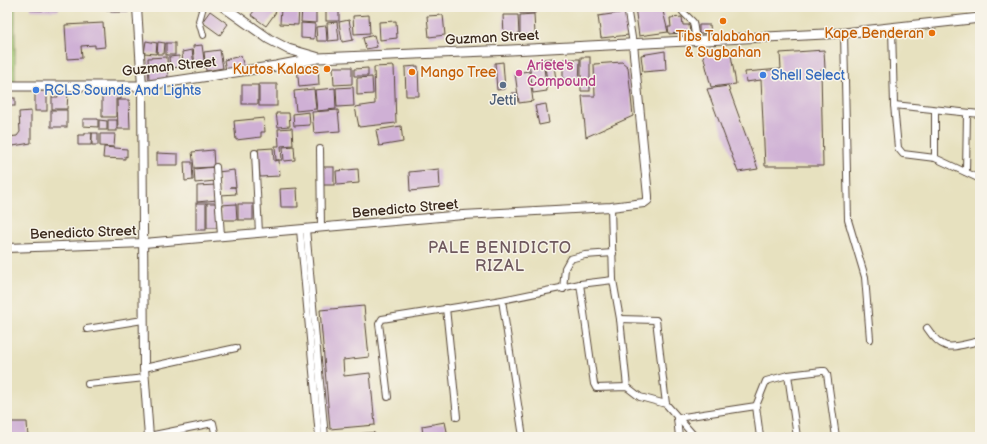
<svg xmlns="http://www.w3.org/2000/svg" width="987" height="444" font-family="'Balsamiq Sans',sans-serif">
<rect width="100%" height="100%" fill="#f7f3e8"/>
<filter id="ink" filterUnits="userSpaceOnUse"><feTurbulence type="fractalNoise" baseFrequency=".025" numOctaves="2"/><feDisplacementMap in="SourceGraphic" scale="8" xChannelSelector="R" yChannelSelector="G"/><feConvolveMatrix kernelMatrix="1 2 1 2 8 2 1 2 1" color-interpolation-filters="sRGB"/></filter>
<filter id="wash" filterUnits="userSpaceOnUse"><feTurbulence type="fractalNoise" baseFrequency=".012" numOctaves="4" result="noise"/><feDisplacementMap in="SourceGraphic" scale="16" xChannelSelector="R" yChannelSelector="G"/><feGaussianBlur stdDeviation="0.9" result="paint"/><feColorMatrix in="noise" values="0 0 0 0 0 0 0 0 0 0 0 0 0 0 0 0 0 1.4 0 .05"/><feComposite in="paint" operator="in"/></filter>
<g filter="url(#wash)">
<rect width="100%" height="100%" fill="#e7e1bf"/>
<polygon fill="#a0c772" stroke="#6e7848" points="7,7 15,7 15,82 7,83"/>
<g id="blocks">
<g fill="#cfb0d5">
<polygon points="31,7 59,7 58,11 31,10"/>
<polygon points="77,7 111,7 110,10"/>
<rect x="111" y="7" width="17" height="5"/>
<polygon points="257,7 270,7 276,12 266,26 251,15"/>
<polygon points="302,7 316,8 316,23 301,22"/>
<rect x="326" y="7" width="13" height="14"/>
<rect x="520" y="7" width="15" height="6"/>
<polygon points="635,7 662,7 668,32 639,36"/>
<polygon points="281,8 299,8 298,25 280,24"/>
<polygon points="210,11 228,24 220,35 202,22"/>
<polygon points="626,12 629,35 601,38 598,16"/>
<polygon points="534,14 535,35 520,35 520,15"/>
<polygon points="369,15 370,33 354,34 353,16"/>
<polygon points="443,15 445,35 429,37 427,16"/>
<polygon points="503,15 518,15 519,35 504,35"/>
<polygon points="682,17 683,25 689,25 690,32 669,34 668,27 671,27 670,18"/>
<polygon points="349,20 353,40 342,42 339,22"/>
<polygon points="396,21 397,38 380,40 379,22"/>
<polygon points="337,22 339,40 328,41 327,23"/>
<polygon points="103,23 105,47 95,48 95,45 81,46 82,58 67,59 65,25"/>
<polygon points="301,23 315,24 314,39 301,38"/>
<polygon points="699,25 710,25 711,33 699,34"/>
<polygon points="326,26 327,41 317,41 316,27"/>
<polygon points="374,35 377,47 366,49 363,38"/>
<polygon points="146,41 157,43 156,54 144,53"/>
<polygon points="158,42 165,43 164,54 157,54"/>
<rect x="166" y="43" width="9" height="12"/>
<polygon points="202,45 205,67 195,68 193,46"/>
<polygon points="730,49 736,84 711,87 702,50"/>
<polygon points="192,50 194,65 183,66 182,52"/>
<polygon points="220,50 223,68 206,71 204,52"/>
<polygon points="824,50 825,69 821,70 823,166 765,166 761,80 746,82 745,72 781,69 780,53"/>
<polygon points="665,51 666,70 643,72 641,55"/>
<polygon points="179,56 180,67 170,68 169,57"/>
<polygon points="241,56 244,67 226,71 224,60"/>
<polygon points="167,57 168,79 149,81 148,58"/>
<rect x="581" y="57" width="9" height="34"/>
<polygon points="553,58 556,80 547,81 544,59"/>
<polygon points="563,59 580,59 579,83 563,83"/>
<polygon points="543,60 547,91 533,93 529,62"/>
<polygon points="503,62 505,89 497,90 495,63"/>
<polygon points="622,62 628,67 633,116 586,137 582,96 595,96 594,64"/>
<polygon points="318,66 319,85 299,87 297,67"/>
<polygon points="394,66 396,123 359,127 355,107 375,104 374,67"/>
<polygon points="418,66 419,96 406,96 405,67"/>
<polygon points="333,67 352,67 352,84 334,85"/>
<polygon points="368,68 368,76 354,76 354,69"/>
<polygon points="529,71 533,101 519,103 515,73"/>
<polygon points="372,77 373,94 357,95 357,78"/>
<rect x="259" y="84" width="18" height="22"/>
<rect x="242" y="85" width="16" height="19"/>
<polygon points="728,86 758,169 738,172 707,89"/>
<polygon points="353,87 354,106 337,107 336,88"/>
<polygon points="335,88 336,109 317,111 315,90"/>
<polygon points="314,89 316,109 296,111 294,91"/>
<rect x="35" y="91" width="12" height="20"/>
<polygon points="59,92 68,92 67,109 52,109 52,97 58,97"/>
<polygon points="102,92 121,92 121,99 116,99 116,117 102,117"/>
<polygon points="511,93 517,93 518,101 511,101"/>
<rect x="7" y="98" width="8" height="8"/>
<polygon points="117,100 129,100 130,129 118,129"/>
<polygon points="546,104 549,123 539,125 535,106"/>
<rect x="51" y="110" width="16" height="17"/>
<polygon points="338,110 340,131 314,133 312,112"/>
<polygon points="31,111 31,143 7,147 7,137 17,136 20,132 19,112"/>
<polygon points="309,112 310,125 294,126 293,114"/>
<polygon points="276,113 289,113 290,126 278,127"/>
<polygon points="264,118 265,132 261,132 261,137 236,140 234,121"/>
<polygon points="83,119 98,119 98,127 83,126"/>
<polygon points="99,120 107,121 107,130 99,130"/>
<rect x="108" y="120" width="9" height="11"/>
<polygon points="401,126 403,142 379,146 376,130"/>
<polygon points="292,128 293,145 281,146 282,160 276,160 275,146 279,146 278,129"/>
<polygon points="85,133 92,133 91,145 78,145 78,135 85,135"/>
<rect x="92" y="133" width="6" height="12"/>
<polygon points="100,134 115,134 114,147 100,146"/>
<polygon points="294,146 295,160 284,161 283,147"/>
<polygon points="104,147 127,149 127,157 125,156 125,159 103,158"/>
<polygon points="273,148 274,161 279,160 280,176 260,177 258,149"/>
<polygon points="213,150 214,167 194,168 192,152"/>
<polygon points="157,153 178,154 178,165 157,165"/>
<polygon points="184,162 192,162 193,180 185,181"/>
<polygon points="214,167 215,181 195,183 194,169"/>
<rect x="322" y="167" width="12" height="18"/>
<polygon points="358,169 359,183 337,185 336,171"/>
<polygon points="439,169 440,188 410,191 409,172"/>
<polygon points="234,170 236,187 230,187 235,187 236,194 221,195 218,172"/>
<polygon points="216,185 217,200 197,202 197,186"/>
<polygon points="297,188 298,207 281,207 280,189"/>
<rect x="196" y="203" width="10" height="27"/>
<rect x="207" y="203" width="10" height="25"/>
<polygon points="236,204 237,220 222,220 221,205"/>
<rect x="238" y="204" width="15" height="16"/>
<polygon points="364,306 369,357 343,360 344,376 370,373 375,425 330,429 320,310"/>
<polygon points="7,422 27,422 28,437 7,437"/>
<polygon points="445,422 448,436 423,437 422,426"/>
</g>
</g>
</g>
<g filter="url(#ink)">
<use href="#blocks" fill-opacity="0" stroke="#554536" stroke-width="1"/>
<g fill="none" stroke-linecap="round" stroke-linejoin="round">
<g stroke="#554536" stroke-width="8">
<g id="minor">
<polyline points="627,7 633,44"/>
<polyline points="681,7 683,12 693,22 696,40"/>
<polyline points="892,28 894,105 898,148 903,154 935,158 980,179"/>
<polyline points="844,33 848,220 865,277 870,339"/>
<polyline points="203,35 199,21 203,7"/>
<polyline points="894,105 980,114"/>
<polyline points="935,110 935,158"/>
<polyline points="320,149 321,228"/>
<polyline points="255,153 259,233"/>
<polyline points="216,167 221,235"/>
<polyline points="966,172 967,113"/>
<polyline points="611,207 613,280 620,319 627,387"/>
<polyline points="306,229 325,437"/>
<polyline points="300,230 319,437"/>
<polyline points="580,284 613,280"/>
<polyline points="563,289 565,268 570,259 585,255 613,253"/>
<polyline points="502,300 523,437"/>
<polyline points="446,308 457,417"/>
<polyline points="620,319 656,320 666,404"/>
<path d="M927 328C945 355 953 346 980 341"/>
<polyline points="87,329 143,320"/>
<polyline points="144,368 236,348"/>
<polyline points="788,375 797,437"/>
<polyline points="88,384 145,378"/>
<polyline points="388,397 380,331 379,324 382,319 502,300 580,284 594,384 596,388 627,387 640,397 666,404 695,437"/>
<polyline points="756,406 760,437"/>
<polyline points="149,436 213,423 216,437"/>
<polyline points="361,437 372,436"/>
<polyline points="679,437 677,418 756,406 766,381 788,375 822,371 825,371 827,374 836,437"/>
</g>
</g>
<g stroke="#554536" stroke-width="10">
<g id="tertiary">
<polyline points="137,7 142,86 144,368 149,437"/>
<polyline points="7,248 144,243 463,215 611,207 644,203 648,200 648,196 633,44"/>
</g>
</g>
<g stroke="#554536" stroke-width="11">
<g id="secondary">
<polyline points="224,7 269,39 288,49 316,57"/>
<polyline points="7,86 142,86 276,66 318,58 511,50 844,33 980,18"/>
</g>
</g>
<use href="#minor" stroke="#fff" stroke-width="6"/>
<use href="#tertiary" stroke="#fff" stroke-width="8"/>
<use href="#secondary" stroke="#fff" stroke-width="9"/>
</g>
</g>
<g fill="#e8710a" stroke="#f7f3e8" stroke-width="1.5">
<circle cx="723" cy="21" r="4"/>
<circle cx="932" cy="33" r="4"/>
<circle cx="327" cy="69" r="4"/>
<circle cx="412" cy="72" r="4"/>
</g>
<circle fill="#d1479c" stroke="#f7f3e8" stroke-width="1.5" cx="519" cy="73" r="4"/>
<g fill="#3f7fe0" stroke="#f7f3e8" stroke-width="1.5">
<circle cx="763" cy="75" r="4"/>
<circle cx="36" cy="90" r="4"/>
</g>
<circle fill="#5c6f8a" stroke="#f7f3e8" stroke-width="1.5" cx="503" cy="85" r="4"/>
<g text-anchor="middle" stroke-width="3" stroke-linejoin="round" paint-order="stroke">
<g font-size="14" fill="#c56008" stroke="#f7f3e8" text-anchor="end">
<text x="924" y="38">Kape Benderan</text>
<text x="723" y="41" text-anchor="middle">Tibs Talabahan<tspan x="723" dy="16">&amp; Sugbahan</tspan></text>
<text x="319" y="74">Kurtos Kalacs</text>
<text x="420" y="77" text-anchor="start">Mango Tree</text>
</g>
<g font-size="14" fill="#3b2a1e" stroke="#f7f3e8">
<text transform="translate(492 37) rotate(-3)" y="5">Guzman Street</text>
<text transform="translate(169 66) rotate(-6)" y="5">Guzman Street</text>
<text transform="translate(405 208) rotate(-5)" y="5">Benedicto Street</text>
<text transform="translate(83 232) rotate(-2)" y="5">Benedicto Street</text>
</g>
<g font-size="14" fill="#b23c85" stroke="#f7f3e8" text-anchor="start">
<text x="527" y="70">Ariete's<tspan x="527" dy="16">Compound</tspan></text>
</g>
<g font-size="14" fill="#366cbe" stroke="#f7f3e8" text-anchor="start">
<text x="771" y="80">Shell Select</text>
<text x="44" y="95">RCLS Sounds And Lights</text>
</g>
<g font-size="14" fill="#4e5e75" stroke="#f7f3e8">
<text x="503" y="105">Jetti</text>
</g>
<g font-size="16" letter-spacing="1" fill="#6f595e" stroke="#f7f3e8">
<text x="500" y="253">PALE BENIDICTO<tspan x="500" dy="18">RIZAL</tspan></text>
</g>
</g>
<rect width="987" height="444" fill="none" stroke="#f7f3e8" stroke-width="24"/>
</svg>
